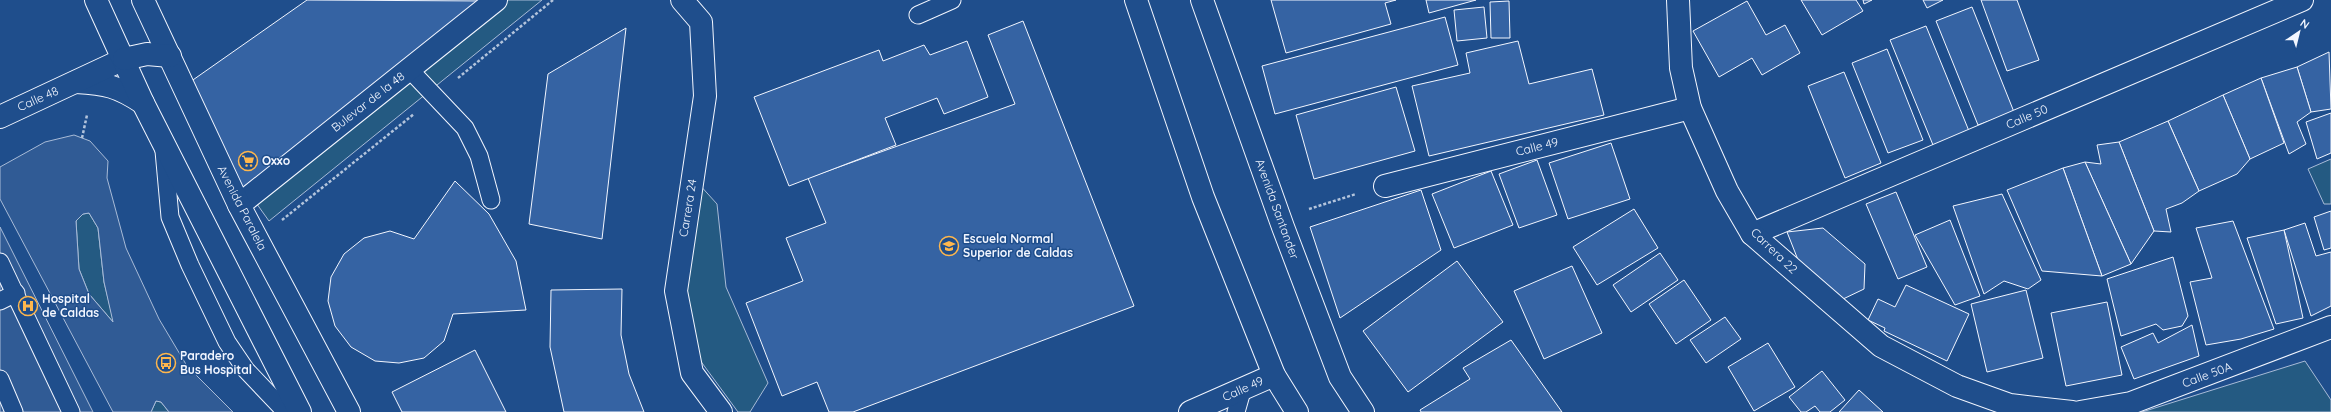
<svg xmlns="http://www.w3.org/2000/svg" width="2331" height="412" font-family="Quicksand,sans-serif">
<rect width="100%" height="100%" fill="#1f4e8c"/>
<g fill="#245a82" stroke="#a8bbd7">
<polygon points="506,0 542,0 269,221 254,200"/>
<polygon points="2331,159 2331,204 2324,204 2308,169"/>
<polygon points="688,172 717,204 726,287 768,383 750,412 738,412 672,322"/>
<polygon points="89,213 98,228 104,282 114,323 89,294 79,269 76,221 83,214"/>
<polygon points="2305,361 2331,400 2331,412 2142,412"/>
<polygon points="156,401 161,402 169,412 151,412"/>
</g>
<g fill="#305b95" stroke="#a8bbd7" fill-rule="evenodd">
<path d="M74 135 90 141 108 161 107 178 126 248 159 319 187 366 233 412H169L161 402 156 401 151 412H113L0 199V167L45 142ZM89 213 98 228 104 282 113 322 89 294 79 269 76 221 83 214Z"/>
<polygon points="0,227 93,412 0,412"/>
</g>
<g fill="#3563a3" stroke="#f2f6ff">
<polygon points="307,0 488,1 242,188 190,82"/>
<polygon points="1271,0 1396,0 1385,3 1391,24 1286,53"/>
<polygon points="1426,0 1476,0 1429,13"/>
<polygon points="1801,0 1856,0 1863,11 1822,35"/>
<polygon points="1863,0 1872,0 1864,4"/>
<polygon points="1923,0 1943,0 1927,8"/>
<polygon points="1981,0 2017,0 2039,60 2007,71"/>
<polygon points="1509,1 1510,38 1491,38 1490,2"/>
<polygon points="1747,1 1766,35 1785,25 1800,53 1762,75 1752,58 1719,77 1693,31"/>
<polygon points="1484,7 1487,38 1457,41 1454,10"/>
<polygon points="1972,7 2014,112 1978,125 1936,21"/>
<polygon points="1445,17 1458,65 1275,114 1262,66"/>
<polygon points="1023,21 1134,306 853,412 829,412 817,382 782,396 746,303 803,281 786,238 826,223 808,178 1015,104 988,35"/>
<polygon points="1926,26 1969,131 1933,145 1890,40"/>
<polygon points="626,28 602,239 529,224 548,74"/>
<polygon points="967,41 988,97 944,114 937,98 885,118 896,145 789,186 754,97 879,50 883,61 924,45 930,55"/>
<polygon points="1518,41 1529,84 1592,69 1604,115 1429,156 1412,86 1470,73 1466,53"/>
<polygon points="1887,49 1923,140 1888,153 1852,63"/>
<polygon points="2329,52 2331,109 2311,112 2297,67"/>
<polygon points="2297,67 2311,112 2297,122 2306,144 2289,154 2261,78"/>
<polygon points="1844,72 1881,163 1845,178 1808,86"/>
<polygon points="2261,78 2284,143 2250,159 2223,95"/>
<polygon points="1396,87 1415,151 1314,179 1296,115"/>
<polygon points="2223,95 2250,159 2237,174 2199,191 2168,121"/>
<polygon points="2331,113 2331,153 2317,159 2306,122"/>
<polygon points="2168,121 2199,191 2182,203 2166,209 2171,232 2154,231 2119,142"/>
<polygon points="2119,142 2154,231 2131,264 2085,162 2101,164 2097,145"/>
<polygon points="1611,143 1630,199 1568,219 1549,163"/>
<polygon points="1537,160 1557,215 1519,228 1499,174"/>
<polygon points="2085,162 2131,264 2102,276 2063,168"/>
<polygon points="2063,168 2102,276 2042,271 2007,190"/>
<polygon points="1491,171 1513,225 1454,248 1432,194"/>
<polygon points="455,181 489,214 516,261 526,310 453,314 444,341 424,358 399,363 375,361 351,347 335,326 328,301 331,277 344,254 364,238 390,231 414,239"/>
<polygon points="1421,190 1441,250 1340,318 1310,227"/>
<polygon points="1896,192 1927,267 1898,279 1866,204"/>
<polygon points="2002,194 2041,280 2028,289 2004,281 1984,294 1953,206"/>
<polygon points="1634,209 1658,248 1597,285 1573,247"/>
<polygon points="2331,211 2331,248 2324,250 2314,217"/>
<polygon points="1950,220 1980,296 1955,305 1915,235"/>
<polygon points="2233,221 2274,329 2241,339 2206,345 2190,282 2212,278 2196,228"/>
<polygon points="2305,223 2316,256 2331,252 2331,306 2311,316 2284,230"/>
<polygon points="1823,228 1865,264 1864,289 1841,300 1806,280 1787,232"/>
<polygon points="2284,230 2303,318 2276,324 2247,238"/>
<polygon points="1660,253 1678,280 1631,312 1613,285"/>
<polygon points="2173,257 2188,316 2182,326 2163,330 2156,324 2121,336 2107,279"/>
<polygon points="1457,261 1503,322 1408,392 1363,331"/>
<polygon points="1572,266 1602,333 1544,359 1514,291"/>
<polygon points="1684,280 1711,320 1676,344 1649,304"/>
<polygon points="1906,285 1969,314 1947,361 1884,331 1885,328 1868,320 1878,299 1895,307"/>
<polygon points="622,289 621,335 629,374 644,412 564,412 550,347 551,290"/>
<polygon points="2026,290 2043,358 1987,372 1971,304"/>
<polygon points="2107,302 2122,375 2066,386 2051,313"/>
<polygon points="1725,317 1741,339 1706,363 1690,340"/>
<polygon points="2192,325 2199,356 2134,379 2121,347 2153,333 2158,343"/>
<polygon points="1511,340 1562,412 1421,412 1420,410 1470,379 1463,368"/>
<polygon points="1768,343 1795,387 1754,411 1728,367"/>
<polygon points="475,350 506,412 402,412 392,392"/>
<polygon points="1822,371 1845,400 1830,412 1820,412 1815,406 1806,412 1801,412 1789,397"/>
<polygon points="1859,390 1883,412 1839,412"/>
</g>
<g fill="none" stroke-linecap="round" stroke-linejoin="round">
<g stroke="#f2f6ff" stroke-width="19">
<g id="lane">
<polyline points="918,15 952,0"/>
<polyline points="409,69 465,128 479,156 491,200"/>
<polyline points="164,151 170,217 190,265 227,342 246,370 286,412"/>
<polyline points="0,262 71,412"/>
<polyline points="0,301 16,293"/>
<polyline points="0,379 14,412"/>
<polyline points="1236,412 1242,391"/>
</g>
</g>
<g stroke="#f2f6ff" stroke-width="24">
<g id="street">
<polyline points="1385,186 1690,108"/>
<polyline points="239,205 496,0"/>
<polyline points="1752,234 2302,0"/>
</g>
</g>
<g stroke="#f2f6ff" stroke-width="24">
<g id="secondary">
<polyline points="682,0 701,22 705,96 676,291 692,373 721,412"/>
<polyline points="1678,0 1681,68 1690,108 1727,191 1752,234 1881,346 1957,386 2010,405 2072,412"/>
<path d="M76 82C107 84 117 86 143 103"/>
<polyline points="0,117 124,59"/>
<polyline points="1190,412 1274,375"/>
<polyline points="2080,412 2131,403 2331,327"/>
</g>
</g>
<g stroke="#f2f6ff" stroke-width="24">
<g id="primary">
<polyline points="96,0 143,103 300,412"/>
<polyline points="143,0 239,205 349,412"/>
<polyline points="1136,0 1203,197 1274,375 1297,412"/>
<polyline points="1202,0 1283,227 1340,377 1363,412"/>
<polyline points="124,59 147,54 170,56"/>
</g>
</g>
<g stroke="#b3c4dc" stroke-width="2.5" stroke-dasharray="3 2" stroke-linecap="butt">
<polyline points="458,78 553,0"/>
<polyline points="82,138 87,115"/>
<polyline points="1309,209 1356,194"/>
<polyline points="282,220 414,114"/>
</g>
<use href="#lane" stroke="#1f4e8c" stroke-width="17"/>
<use href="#street" stroke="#1f4e8c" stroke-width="22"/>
<use href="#secondary" stroke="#1f4e8c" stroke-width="22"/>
<use href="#primary" stroke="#1f4e8c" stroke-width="22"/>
</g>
<defs>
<g id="supermarket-ring" transform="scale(1)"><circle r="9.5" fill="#1f4e8c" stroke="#ffb74d" stroke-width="1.5"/><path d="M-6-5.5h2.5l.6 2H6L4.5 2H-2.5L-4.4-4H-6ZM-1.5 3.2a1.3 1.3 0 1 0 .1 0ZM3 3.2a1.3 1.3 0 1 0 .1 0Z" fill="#ffb74d"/></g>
<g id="school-ring" transform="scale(1)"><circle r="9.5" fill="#1f4e8c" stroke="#ffb74d" stroke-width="1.5"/><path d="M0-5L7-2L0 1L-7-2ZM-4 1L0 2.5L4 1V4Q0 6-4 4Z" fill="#ffb74d"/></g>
<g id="hospital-ring" transform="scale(1)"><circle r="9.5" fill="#1f4e8c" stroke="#ffb74d" stroke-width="1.5"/><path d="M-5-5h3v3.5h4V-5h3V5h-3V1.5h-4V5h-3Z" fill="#ffb74d"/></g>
<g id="bus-ring" transform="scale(1)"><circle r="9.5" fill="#1f4e8c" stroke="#ffb74d" stroke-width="1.5"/><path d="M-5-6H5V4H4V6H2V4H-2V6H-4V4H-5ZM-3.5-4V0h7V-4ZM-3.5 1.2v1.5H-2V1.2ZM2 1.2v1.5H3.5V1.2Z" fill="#ffb74d"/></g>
</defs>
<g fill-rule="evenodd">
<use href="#supermarket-ring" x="248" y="161"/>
<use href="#school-ring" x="949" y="246"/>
<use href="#hospital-ring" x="28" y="306"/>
<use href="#bus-ring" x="166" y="363"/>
</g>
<g text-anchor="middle" stroke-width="3" stroke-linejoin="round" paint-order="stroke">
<g font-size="12" fill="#f2f6ff" stroke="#1f4e8c">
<text transform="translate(38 99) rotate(-24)" y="4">Calle 48</text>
<text transform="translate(368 102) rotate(-38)" y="4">Bulevar de la 48</text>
<text transform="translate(2027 117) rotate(-23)" y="4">Calle 50</text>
<text transform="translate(1537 147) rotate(-14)" y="4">Calle 49</text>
<text transform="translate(242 208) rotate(63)" y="4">Avenida Paralela</text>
<text transform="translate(688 208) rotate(-81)" y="4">Carrera 24</text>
<text transform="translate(1277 209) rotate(70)" y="4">Avenida Santander</text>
<text transform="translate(1774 251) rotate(44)" y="4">Carrera 22</text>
<text transform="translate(2207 375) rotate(-20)" y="4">Calle 50A</text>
<text transform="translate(1243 389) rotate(-24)" y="4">Calle 49</text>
</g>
<g font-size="12" font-weight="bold" fill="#f2f6ff" stroke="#1f4e8c" text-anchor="start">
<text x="262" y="165">Oxxo</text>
<text x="963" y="243">Escuela Normal<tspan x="963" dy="14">Superior de Caldas</tspan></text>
<text x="42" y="303">Hospital<tspan x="42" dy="14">de Caldas</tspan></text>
<text x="180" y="360">Paradero<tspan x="180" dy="14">Bus Hospital</tspan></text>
</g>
</g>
<g transform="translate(2299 32) rotate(35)" stroke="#1f4e8c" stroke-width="3" paint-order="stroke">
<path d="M0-3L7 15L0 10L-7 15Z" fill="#f2f6ff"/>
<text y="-6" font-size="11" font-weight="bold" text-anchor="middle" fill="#f2f6ff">N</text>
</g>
</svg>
